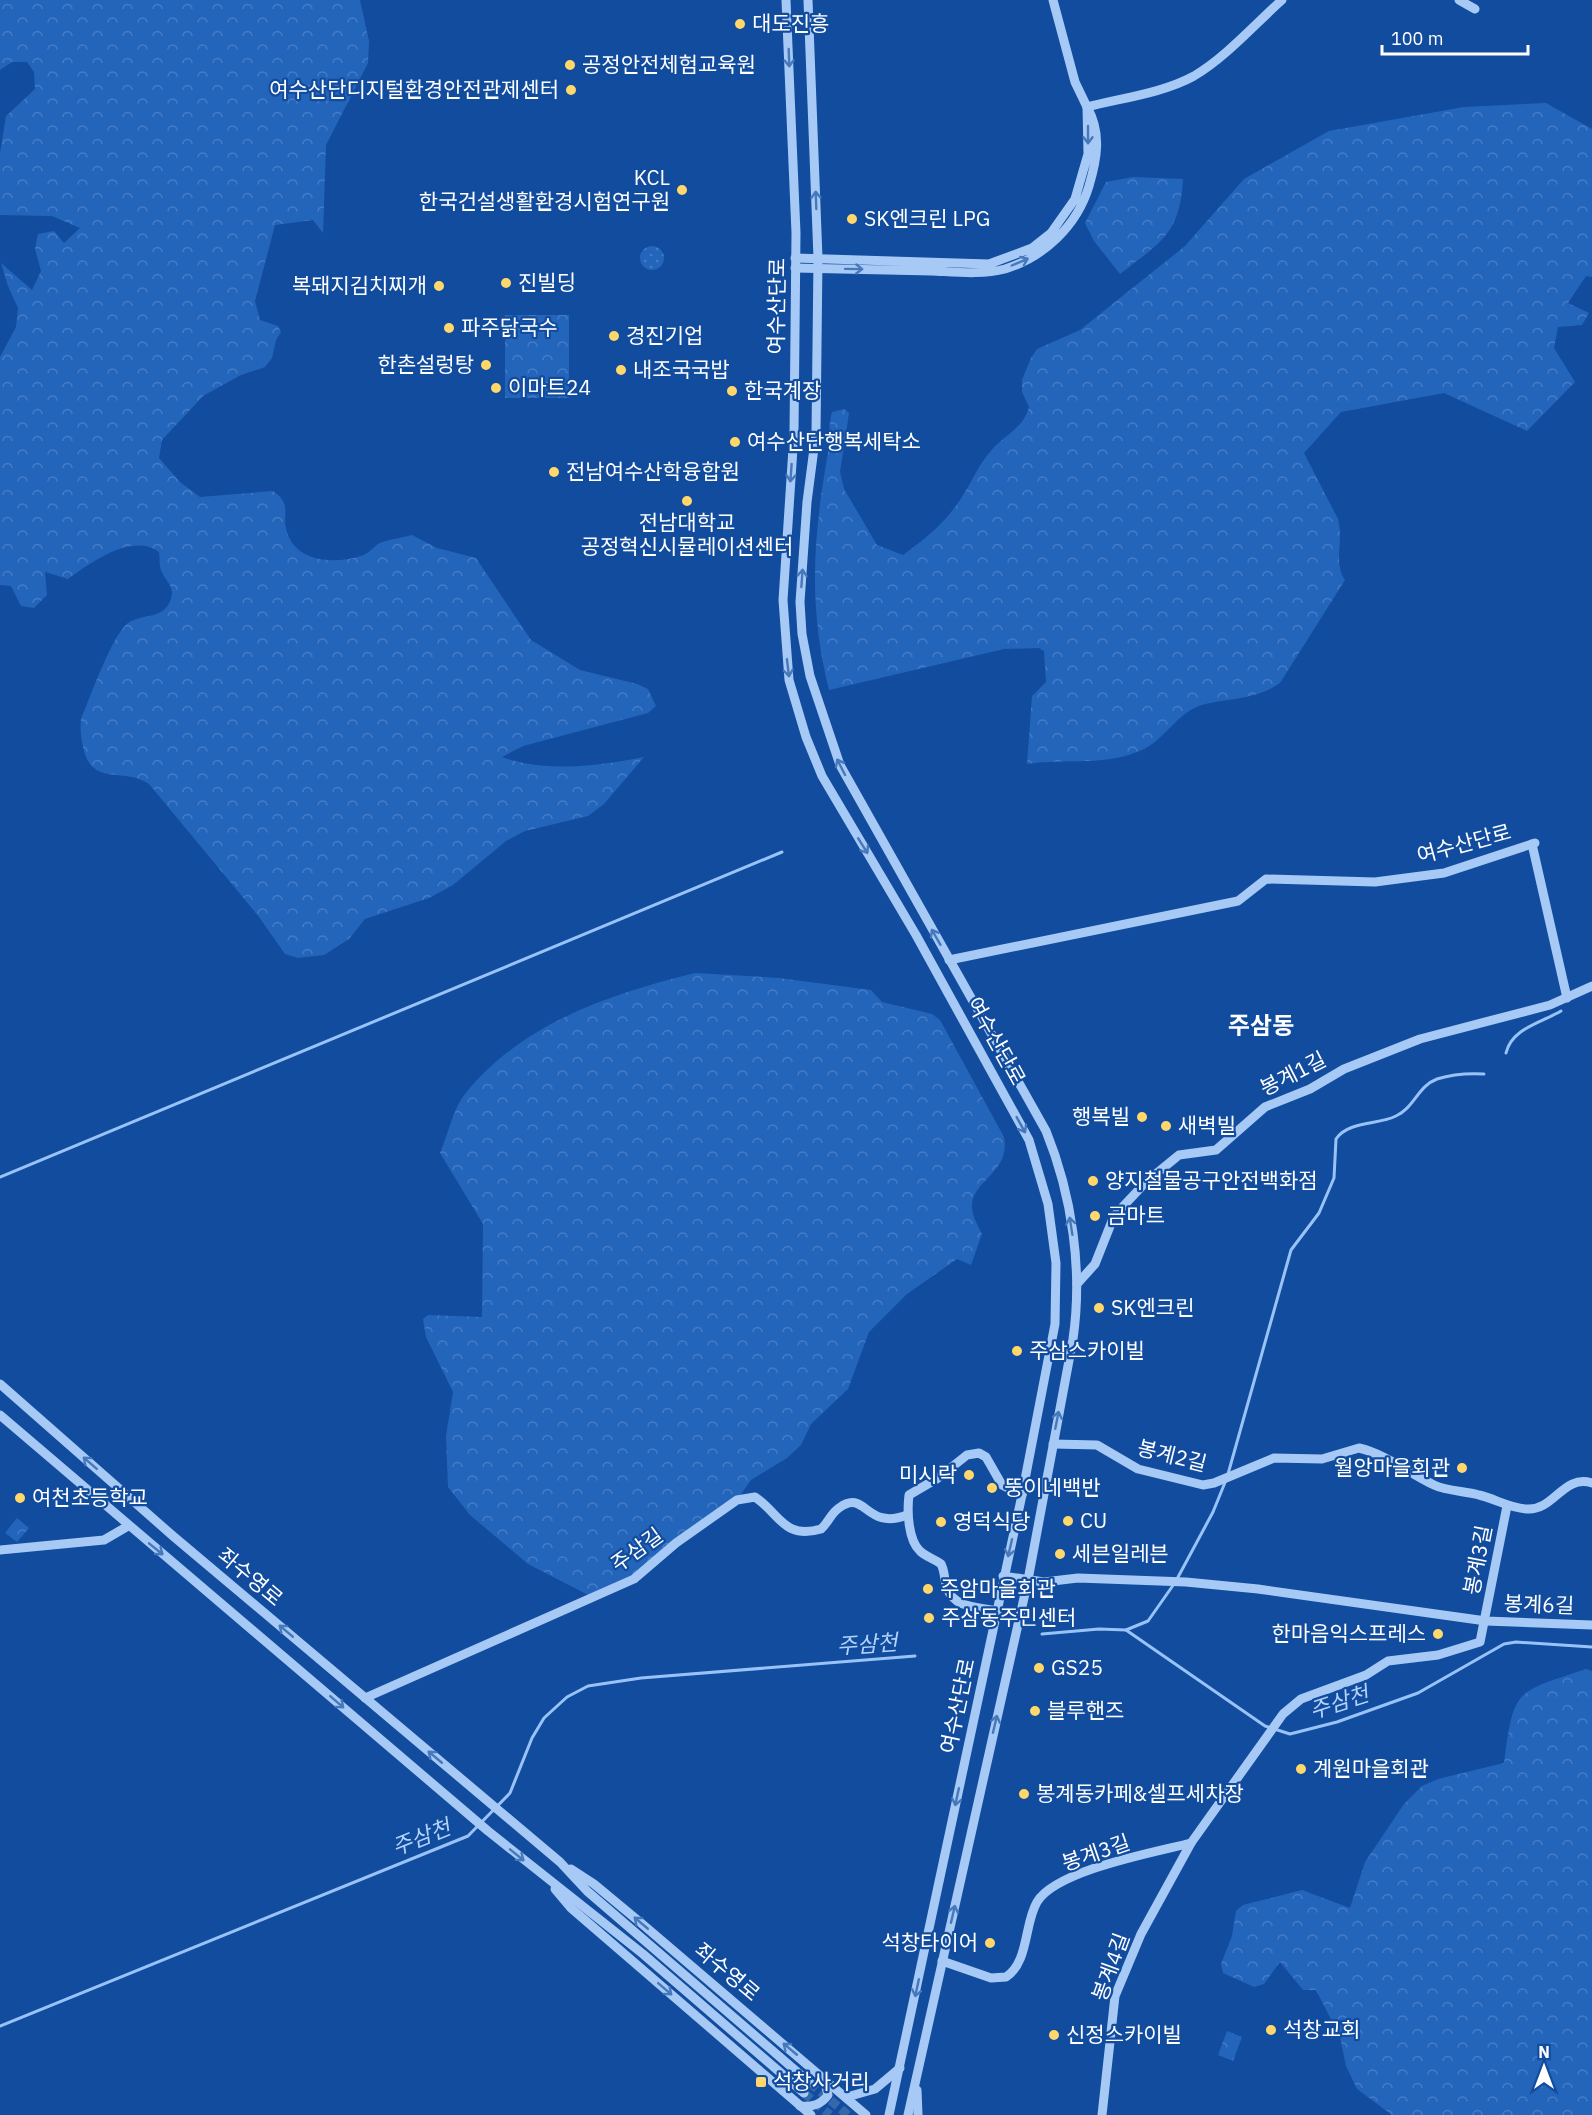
<svg xmlns="http://www.w3.org/2000/svg" width="1592" height="2115" font-family="'IBM Plex Sans','Noto Sans KR',sans-serif">
<defs>
<pattern id="grass-dots" width="8" height="8" patternUnits="userSpaceOnUse" patternTransform="scale(1.5)"><rect width="8" height="8" fill="#2465bc"/><path d="M2 2h.1M6 6h.1" fill="none" stroke="#457cc6" stroke-width="1.8" stroke-linecap="round"/></pattern>
<pattern id="forest-crowns" width="20" height="18" patternUnits="userSpaceOnUse" patternTransform="scale(1.5)"><rect width="20" height="18" fill="#2465bc"/><path d="M2 6a3 3 0 1 1 6 0M12 15a3 3 0 1 1 6 0" fill="none" stroke="#457cc6"/></pattern>
</defs>
<rect width="100%" height="100%" fill="#114c9e"/>
<circle fill="url(#grass-dots)" cx="652" cy="258" r="12"/>
<g fill="url(#forest-crowns)">
<path d="M0 0H360L369 41 368 63 326 145 323 233 313 220 275 225 255 301 260 320 278 326 281 332 276 340 272 358 265 367 241 375 203 396 162 440 159 458 180 482 200 497 273 491C293 505 281 513 287 532 296 563 336 564 361 556 369 554 374 546 380 543 390 539 402 538 412 535L437 548 476 558 531 640 580 670 637 684 648 689 656 706 648 713 523 746 502 757C544 773 600 766 644 757L604 804 588 816 525 831 506 841 453 885 429 898 365 919 349 939 324 955 298 958 285 954 259 917 149 784C122 766 92 788 83 747 81 737 80 729 81 719 90 698 112 635 128 623 143 613 164 620 171 599 175 586 165 581 161 570 159 565 160 557 159 552 132 532 90 563 68 579L45 572 47 595 34 608 21 606 11 586 0 585V357L16 327 18 308 8 286 1 263 32 290 41 271 35 249 38 234 54 231 64 243 80 228 52 216 0 215V153L6 116 35 89 34 72 27 62H12L0 70Z"/>
<path d="M1546 103 1592 129V277L1586 276 1568 303 1589 313 1582 325 1558 327 1554 348 1575 382 1527 431 1444 393 1341 412 1304 453 1338 519C1344 539 1333 563 1345 580L1280 683C1257 700 1228 698 1202 705 1178 712 1166 738 1144 749 1108 767 1066 758 1027 764L1032 696 1046 682 1044 651 1039 648 1004 649 829 690C808 606 813 537 828 453 830 439 828 425 832 412L844 409 849 413 840 472 844 489 877 545 903 555C925 539 945 523 960 500 971 484 977 467 990 452 1004 435 1023 429 1029 407L1022 392V380L1031 358 1037 349 1080 330 1185 246 1244 179 1329 131 1464 107Z"/>
<path d="M1133 177 1183 179C1180 234 1161 242 1120 274L1094 241 1085 223 1106 182Z"/>
<rect x="505" y="315" width="64" height="83"/>
<path d="M695 973 779 978 871 990 882 1002 932 1014 940 1020 1004 1137C1011 1173 971 1180 972 1207 972 1216 978 1226 982 1234L971 1265 957 1259 907 1294 869 1332 848 1389 811 1424 801 1445 787 1458 751 1480 737 1500 634 1579 594 1598 528 1564 470 1515 448 1487 446 1436 453 1392 426 1337 423 1319 428 1315 482 1317 483 1224 440 1153C448 1135 453 1109 465 1094 522 1023 610 994 695 973Z"/>
<polygon points="17,1518 29,1528 17,1542 5,1533"/>
<path d="M1586 1669 1592 1671V2115H1392L1357 2089 1346 2066 1340 2037 1316 1990H1303L1280 1962 1264 1984 1254 1987 1223 1973 1221 1964 1232 1936 1236 1911 1243 1905 1302 1890 1350 1908 1365 1862 1404 1804 1422 1786 1438 1779 1504 1763C1514 1687 1515 1693 1586 1669Z"/>
<polygon points="1227,2031 1242,2037 1233,2061 1218,2055"/>
</g>
<g fill="none" stroke-linecap="round" stroke-linejoin="round">
<g stroke="#99c3f8" stroke-width="3">
<path d="M1506 1053C1512 1028 1541 1023 1561 1011"/>
<polyline points="0,1177 782,852"/>
<path d="M1228 1474 1291 1250 1319 1213 1334 1178 1336 1139C1348 1121 1378 1125 1396 1116 1414 1108 1418 1086 1437 1079 1453 1074 1467 1073 1484 1074"/>
<polyline points="1177,1579 1213,1512 1226,1480"/>
<polyline points="1126,1630 1148,1621 1174,1584"/>
<polyline points="1042,1634 1099,1629 1126,1630 1265,1726 1290,1734 1337,1722 1418,1693 1504,1644 1516,1642 1592,1647"/>
<polyline points="0,2026 468,1836 510,1793 532,1738 544,1718 567,1697 588,1686 641,1678 915,1656"/>
</g>
<g stroke="#3567ad" stroke-width="9" stroke-dasharray="9 4.5" stroke-linecap="butt">
<polyline points="810,2083 848,2115"/>
<polyline points="804,2093 830,2115"/>
</g>
<g stroke="#a7c9f5" stroke-width="9">
<polyline points="786,0 796,233 794,433 783,600 789,680 806,737 822,776 916,935 1029,1140 1048,1204 1056,1263 1055,1324 1022,1495 889,2115"/>
<path d="M808 0 818 258 816 433 807 502 800 602 802 634 810 676 840 765 1046 1131C1072 1195 1083 1270 1073 1339L1028 1580 908 2115"/>
<path d="M1053 0 1075 82 1087 107C1122 98 1163 93 1194 76 1226 57 1254 25 1282 0"/>
<polyline points="1459,0 1475,9"/>
<path d="M795 258 989 264 1032 248 1051 233 1075 199 1088 154 1087 107C1102 133 1097 159 1089 186 1077 226 1044 257 1005 269 982 275 955 272 932 271 886 270 841 269 795 268"/>
<polyline points="1532,844 1567,998"/>
<polyline points="949,960 1238,901 1266,879 1375,882 1444,873 1535,843"/>
<polyline points="1077,1284 1095,1264 1114,1216 1146,1182 1179,1155 1216,1150 1265,1107 1310,1089 1344,1069 1420,1039 1550,1005 1592,986"/>
<polyline points="0,1384 173,1536 560,1862 587,1891 810,2083"/>
<polyline points="0,1415 488,1831 643,1954 804,2093"/>
<path d="M1053 1444 1097 1445 1138 1469 1203 1485 1214 1483 1274 1458 1322 1459 1359 1448C1385 1454 1409 1473 1434 1485 1447 1491 1464 1491 1479 1495 1496 1499 1509 1508 1527 1509 1554 1511 1563 1474 1592 1483"/>
<polyline points="0,1550 104,1540 128,1526"/>
<polyline points="1003,1576 1044,1582 1078,1578 1186,1582 1258,1589 1486,1621 1592,1625"/>
<path d="M996 1611C977 1607 954 1608 947 1588 944 1580 945 1571 941 1564 935 1559 926 1557 920 1551 908 1540 907 1511 909 1495L938 1478 967 1455 979 1453 986 1457 1002 1485 1022 1495"/>
<path d="M365 1698 634 1579 676 1543 737 1500 755 1497C780 1514 784 1540 821 1529 828 1523 831 1513 839 1508 866 1488 865 1531 907 1515"/>
<polyline points="571,1869 594,1884 641,1923 866,2115"/>
<polyline points="555,1889 571,1908 811,2115"/>
<path d="M942 1961 991 1978 1006 1977C1029 1962 1024 1924 1037 1902 1056 1870 1156 1852 1191 1843"/>
<polyline points="917,2090 918,2115"/>
<polyline points="847,2097 875,2089 900,2068"/>
<path d="M800 2106C812 2107 821 2105 828 2095L824 2079"/>
<polyline points="1102,2115 1115,1996 1141,1934 1191,1843 1283,1714 1301,1699 1366,1675 1388,1661 1438,1655 1480,1642 1507,1506"/>
</g>
</g>
<defs><path id="oneway-shaft" d="M-6 0H5M1.5-3L5.5 0L1.5 3" fill="none" stroke-width="1.6" stroke-linecap="round" stroke-linejoin="round" transform="scale(1.5)"/></defs>
<g stroke="#4678bc">
<use href="#oneway-shaft" transform="translate(789 58) rotate(88)"/>
<use href="#oneway-shaft" transform="translate(1088 135) rotate(90)"/>
<use href="#oneway-shaft" transform="translate(816 200) rotate(-92)"/>
<use href="#oneway-shaft" transform="translate(1020 262) rotate(-23)"/>
<use href="#oneway-shaft" transform="translate(854 269) rotate(1)"/>
<use href="#oneway-shaft" transform="translate(791 473) rotate(94)"/>
<use href="#oneway-shaft" transform="translate(802 578) rotate(-86)"/>
<use href="#oneway-shaft" transform="translate(788 668) rotate(83)"/>
<use href="#oneway-shaft" transform="translate(841 767) rotate(-117)"/>
<use href="#oneway-shaft" transform="translate(863 846) rotate(58)"/>
<use href="#oneway-shaft" transform="translate(936 937) rotate(-120)"/>
<use href="#oneway-shaft" transform="translate(1021 1125) rotate(61)"/>
<use href="#oneway-shaft" transform="translate(1071 1226) rotate(-99)"/>
<use href="#oneway-shaft" transform="translate(1057 1420) rotate(-79)"/>
<use href="#oneway-shaft" transform="translate(90 1463) rotate(-139)"/>
<use href="#oneway-shaft" transform="translate(1010 1548) rotate(103)"/>
<use href="#oneway-shaft" transform="translate(156 1549) rotate(39)"/>
<use href="#oneway-shaft" transform="translate(286 1631) rotate(-140)"/>
<use href="#oneway-shaft" transform="translate(337 1702) rotate(41)"/>
<use href="#oneway-shaft" transform="translate(995 1724) rotate(-77)"/>
<use href="#oneway-shaft" transform="translate(435 1757) rotate(-140)"/>
<use href="#oneway-shaft" transform="translate(957 1797) rotate(102)"/>
<use href="#oneway-shaft" transform="translate(517 1855) rotate(39)"/>
<use href="#oneway-shaft" transform="translate(953 1914) rotate(-77)"/>
<use href="#oneway-shaft" transform="translate(641 1923) rotate(-140)"/>
<use href="#oneway-shaft" transform="translate(917 1988) rotate(102)"/>
<use href="#oneway-shaft" transform="translate(665 1989) rotate(41)"/>
<use href="#oneway-shaft" transform="translate(790 2049) rotate(-140)"/>
</g>
<g fill="#ffd76b" stroke="#114c9e" stroke-width="2">
<circle cx="740" cy="24" r="6"/>
<circle cx="570" cy="65" r="6"/>
<circle cx="571" cy="90" r="6"/>
<circle cx="682" cy="190" r="6"/>
<circle cx="852" cy="219" r="6"/>
<circle cx="506" cy="283" r="6"/>
<circle cx="439" cy="286" r="6"/>
<circle cx="449" cy="328" r="6"/>
<circle cx="614" cy="336" r="6"/>
<circle cx="486" cy="365" r="6"/>
<circle cx="621" cy="370" r="6"/>
<circle cx="496" cy="388" r="6"/>
<circle cx="732" cy="391" r="6"/>
<circle cx="735" cy="442" r="6"/>
<circle cx="554" cy="472" r="6"/>
<circle cx="687" cy="501" r="6"/>
<circle cx="1142" cy="1117" r="6"/>
<circle cx="1166" cy="1126" r="6"/>
<circle cx="1093" cy="1181" r="6"/>
<circle cx="1095" cy="1216" r="6"/>
<circle cx="1099" cy="1308" r="6"/>
<circle cx="1017" cy="1351" r="6"/>
<circle cx="1462" cy="1468" r="6"/>
<circle cx="969" cy="1475" r="6"/>
<circle cx="992" cy="1488" r="6"/>
<circle cx="20" cy="1498" r="6"/>
<circle cx="1068" cy="1521" r="6"/>
<circle cx="941" cy="1522" r="6"/>
<circle cx="1060" cy="1554" r="6"/>
<circle cx="928" cy="1589" r="6"/>
<circle cx="929" cy="1618" r="6"/>
<circle cx="1438" cy="1634" r="6"/>
<circle cx="1039" cy="1668" r="6"/>
<circle cx="1035" cy="1711" r="6"/>
<circle cx="1301" cy="1769" r="6"/>
<circle cx="1024" cy="1794" r="6"/>
<circle cx="990" cy="1943" r="6"/>
<circle cx="1271" cy="2030" r="6"/>
<circle cx="1054" cy="2035" r="6"/>
<rect x="755" y="2076" width="12" height="12" rx="3"/>
</g>
<g text-anchor="middle" stroke-width="4.5" stroke-linejoin="round" paint-order="stroke">
<g font-size="21" fill="#fff" stroke="#114c9e" text-anchor="start">
<text x="752" y="31">대도진흥</text>
<text x="582" y="72">공정안전체험교육원</text>
<text x="559" y="97" text-anchor="end">여수산단디지털환경안전관제센터</text>
<text x="670" y="185" text-anchor="end">KCL<tspan x="670" dy="24">한국건설생활환경시험연구원</tspan></text>
<text x="864" y="226">SK엔크린 LPG</text>
<text x="518" y="290">진빌딩</text>
<text x="427" y="293" text-anchor="end">복돼지김치찌개</text>
<text x="461" y="335">파주닭국수</text>
<text x="626" y="343">경진기업</text>
<text x="474" y="372" text-anchor="end">한촌설렁탕</text>
<text x="633" y="377">내조국국밥</text>
<text x="508" y="395">이마트24</text>
<text x="744" y="398">한국계장</text>
<text x="747" y="449">여수산단행복세탁소</text>
<text x="566" y="479">전남여수산학융합원</text>
<text x="687" y="530" text-anchor="middle">전남대학교<tspan x="687" dy="24">공정혁신시뮬레이션센터</tspan></text>
<text x="1130" y="1124" text-anchor="end">행복빌</text>
<text x="1178" y="1133">새벽빌</text>
<text x="1105" y="1188">양지철물공구안전백화점</text>
<text x="1107" y="1223">금마트</text>
<text x="1111" y="1315">SK엔크린</text>
<text x="1029" y="1358">주삼스카이빌</text>
<text x="1450" y="1475" text-anchor="end">월앙마을회관</text>
<text x="957" y="1482" text-anchor="end">미시락</text>
<text x="1004" y="1495">뚱이네백반</text>
<text x="32" y="1505">여천초등학교</text>
<text x="1080" y="1528">CU</text>
<text x="953" y="1529">영덕식당</text>
<text x="1072" y="1561">세븐일레븐</text>
<text x="940" y="1596">주암마을회관</text>
<text x="941" y="1625">주삼동주민센터</text>
<text x="1426" y="1641" text-anchor="end">한마음익스프레스</text>
<text x="1051" y="1675">GS25</text>
<text x="1047" y="1718">블루핸즈</text>
<text x="1313" y="1776">계원마을회관</text>
<text x="1036" y="1801">봉계동카페&amp;셀프세차장</text>
<text x="978" y="1950" text-anchor="end">석창타이어</text>
<text x="1283" y="2037">석창교회</text>
<text x="1066" y="2042">신정스카이빌</text>
<text x="773" y="2089">석창사거리</text>
</g>
<g font-size="21" fill="#fff" stroke="#114c9e">
<text transform="translate(777 306) rotate(-89)" y="7">여수산단로</text>
<text transform="translate(1464 844) rotate(-15)" y="7">여수산단로</text>
<text transform="translate(996 1041) rotate(61)" y="7">여수산단로</text>
<text transform="translate(1293 1074) rotate(-27)" y="7">봉계1길</text>
<text transform="translate(1172 1456) rotate(14)" y="7">봉계2길</text>
<text transform="translate(637 1550) rotate(-36)" y="7">주삼길</text>
<text transform="translate(1478 1560) rotate(-79)" y="7">봉계3길</text>
<text transform="translate(250 1577) rotate(40)" y="7">좌수영로</text>
<text transform="translate(1539 1605) rotate(2)" y="7">봉계6길</text>
<text transform="translate(958 1706) rotate(-78)" y="7">여수산단로</text>
<text transform="translate(1096 1853) rotate(-19)" y="7">봉계3길</text>
<text transform="translate(1111 1967) rotate(-70)" y="7">봉계4길</text>
<text transform="translate(727 1972) rotate(40)" y="7">좌수영로</text>
</g>
<g font-size="22" font-style="italic" fill="#b4d3fb" stroke="#114c9e">
<text transform="translate(867 1644) rotate(-4)" y="8">주삼천</text>
<text transform="translate(1339 1702) rotate(-18)" y="8">주삼천</text>
<text transform="translate(421 1837) rotate(-22)" y="8">주삼천</text>
</g>
<g font-size="24" font-weight="bold" fill="#fff" stroke="#114c9e">
<text x="1261" y="1034">주삼동</text>
</g>
</g>
<g transform="translate(1544 2067)" stroke="#114c9e" stroke-width="4.5" paint-order="stroke">
<path d="M0-4.5L10 22L0 15L-10 22Z" fill="#ffffff"/>
<text y="-9" font-size="16" font-weight="bold" text-anchor="middle" fill="#ffffff">N</text>
</g>
<path d="M1382 45v9h146v-9" fill="none" stroke="#ffffff" stroke-width="3"/>
<text x="1391" y="45" font-size="18" fill="#ffffff" stroke="#114c9e" stroke-width="4.5" paint-order="stroke">100 m</text>
</svg>
